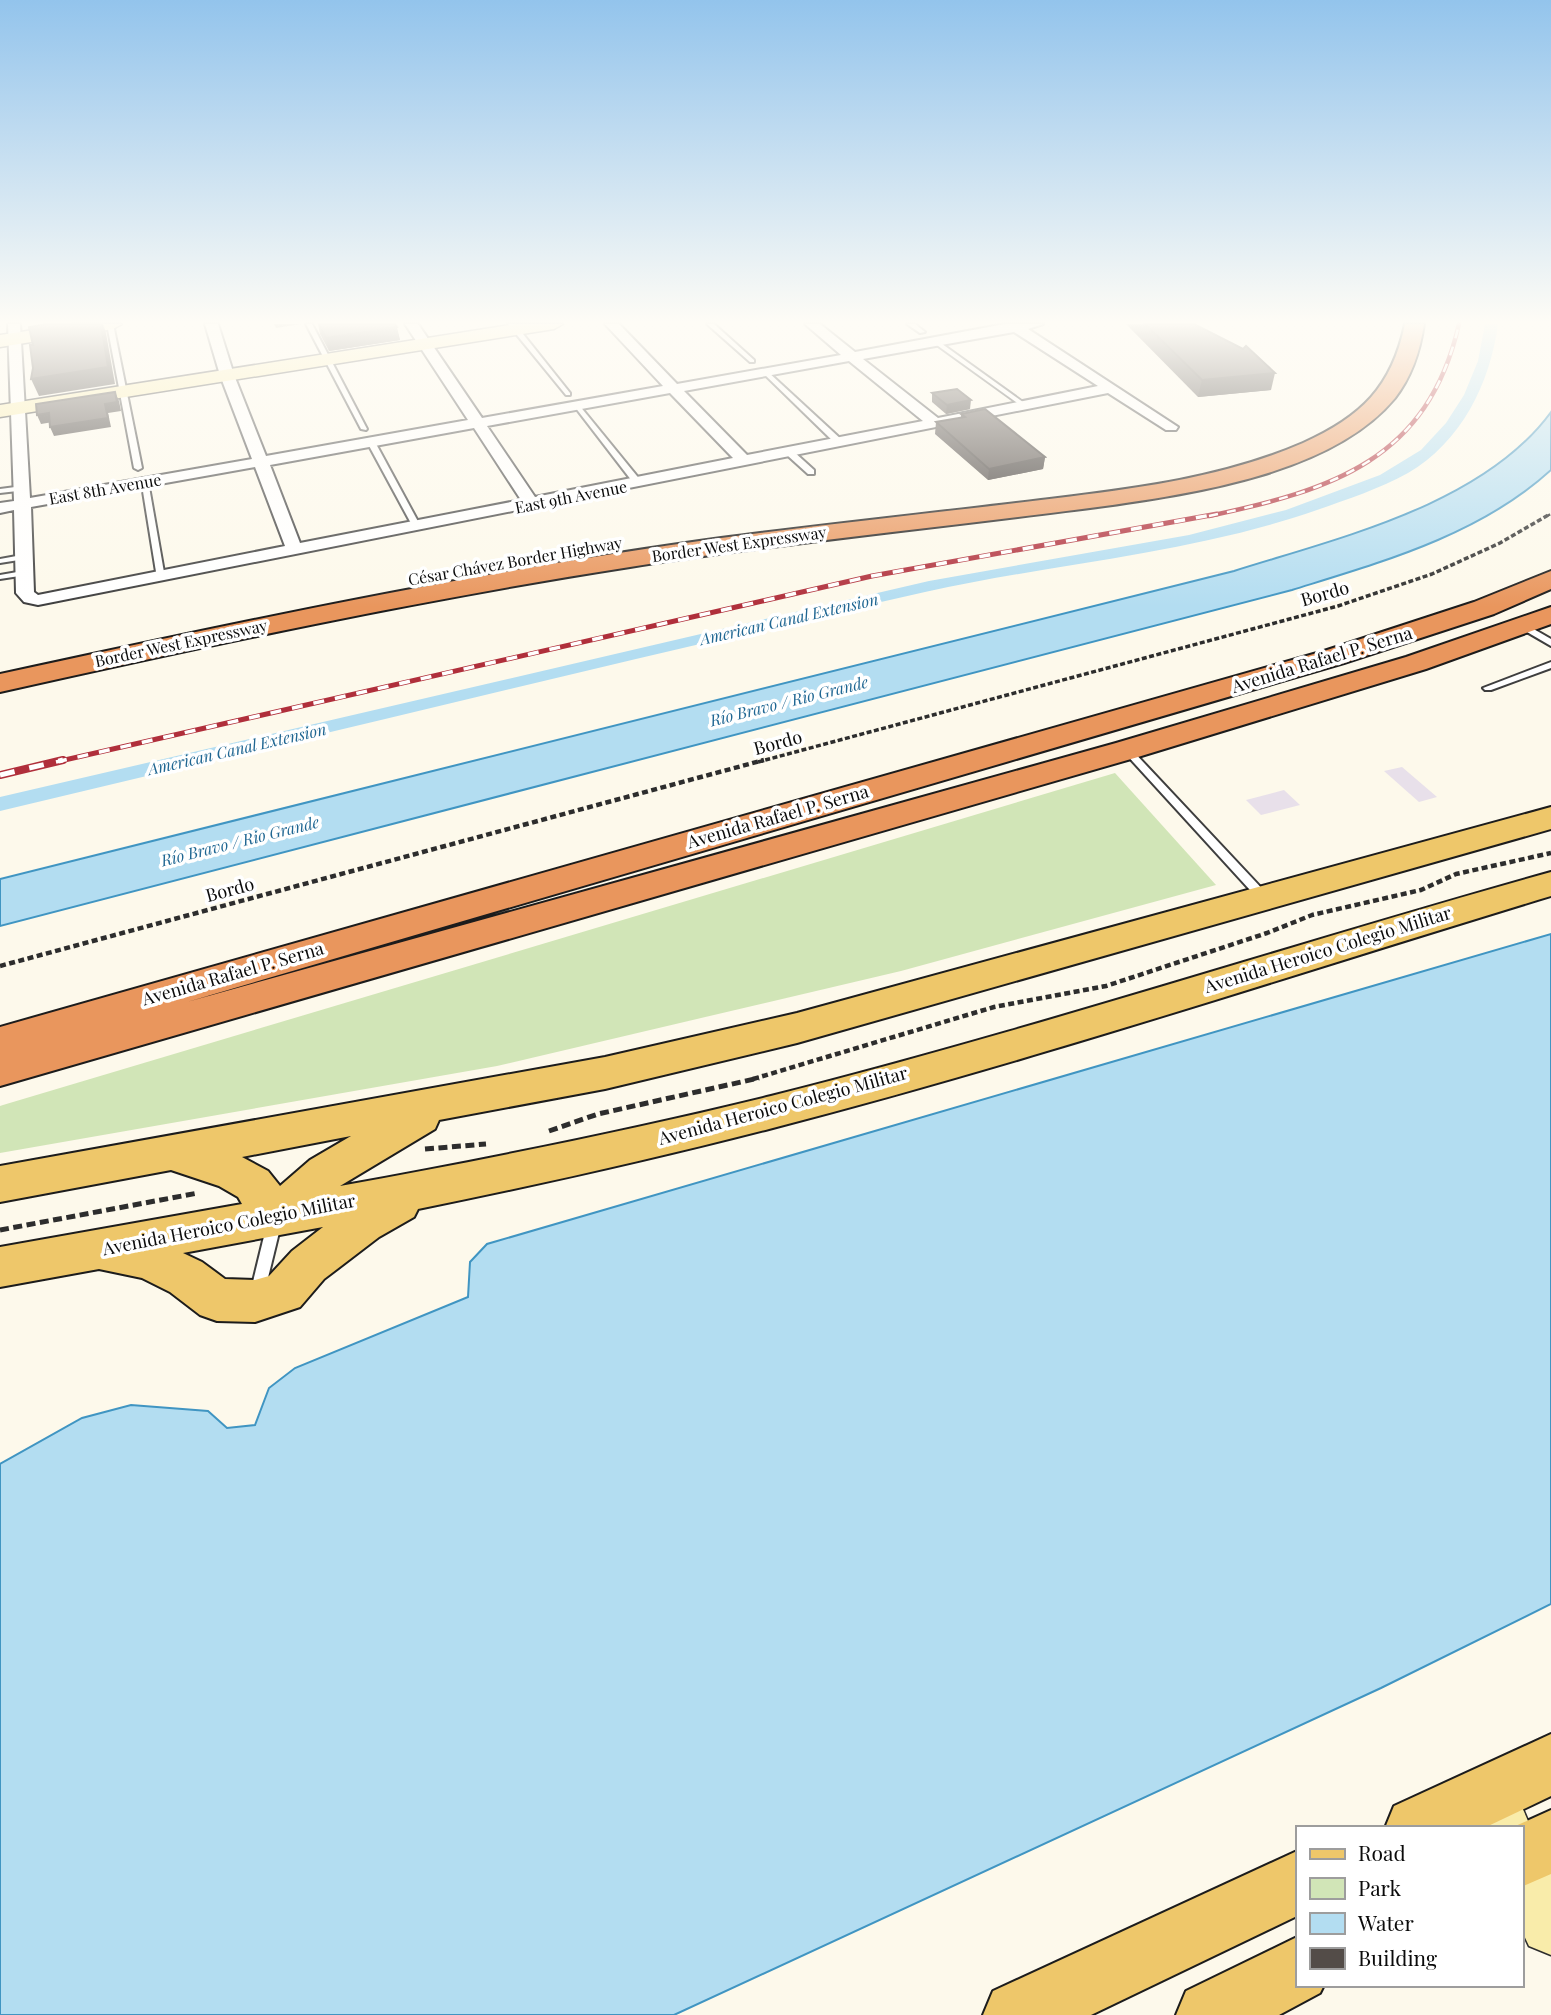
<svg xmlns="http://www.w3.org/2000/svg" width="1551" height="2015" font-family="'Playfair Display',serif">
<rect width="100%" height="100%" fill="#fdf9eb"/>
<g fill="#e8e0ea">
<polygon points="1402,767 1437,797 1419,802 1384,771"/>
<polygon points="1284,790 1300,805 1261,815 1246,800"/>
</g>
<polygon fill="#d1e5b7" points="1115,773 1216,885 901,971 497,1066 0,1153 0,1106 3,1105"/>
<g fill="#b3ddf1" stroke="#4095c2" stroke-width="2">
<path d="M1551 412V470C1480 535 1382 562 1292 590L0 926V879L1234 571C1338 538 1483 505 1551 412Z"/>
<polygon points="1551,934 1551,1604 1381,1688 674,2015 0,2015 0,1464 82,1418 131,1405 208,1411 227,1428 255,1425 269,1388 295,1368 468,1297 470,1262 487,1244"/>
</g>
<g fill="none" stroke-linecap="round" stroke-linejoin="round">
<path fill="#b3ddf1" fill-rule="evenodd" d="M1485 324H1498C1490 384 1461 442 1408 473 1379 489 1348 499 1317 510 1190 554 1055 563 925 592 616 662 308 738 0 811V797L929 581 1189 535 1286 510 1380 475 1421 450 1446 423 1464 395 1478 361Z"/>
<g stroke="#3e3e3e" stroke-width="4">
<g id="lane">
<polygon points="107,324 113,324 142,468 138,470 134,468"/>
<polygon points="306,324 312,324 367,429 366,430 361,429"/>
<polygon points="508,324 515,324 570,393 570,395 566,395"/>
<polygon points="707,324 714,324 754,360 754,362 750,362"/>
<polygon points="907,324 915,324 925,332 920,333"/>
<polygon points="934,341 938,341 1027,405 1027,407 1023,407 934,343"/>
<polygon points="763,371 767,371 843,441 843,445 837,445 763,373"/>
<polygon points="575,405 579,405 641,481 641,485 635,485 575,407"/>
<polygon points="368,440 375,442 421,527 420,529 413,527 367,442"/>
<polygon points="787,451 793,451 814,470 814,474 808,474 787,455"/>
<polygon points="141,479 148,481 165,578 161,580 157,578"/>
<polygon points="23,486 27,488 26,490 0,493 0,489"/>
<polygon points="22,555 25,555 25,559 0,563 0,559"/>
<polygon points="23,571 26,571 26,575 0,579 0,575"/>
<polygon points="1523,623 1551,639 1551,646 1520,628 1519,626"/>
<polygon points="1551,662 1551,668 1491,690 1485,690 1483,688"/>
<polygon points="1127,747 1130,748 1268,895 1270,898 1268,901 1260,901 1124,752 1122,750"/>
<polygon points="275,1214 280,1216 282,1220 264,1294 262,1299 257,1301 252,1299 250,1294 268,1220 270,1216"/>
</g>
</g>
<g stroke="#3e3e3e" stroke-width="4">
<path id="street" d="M8 324H20L30 498 252 459 220 375 205 324H218L234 375 266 456 468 420 405 324H418L482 418 663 386 605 324H619L677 384 841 355 805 324H820L855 352 1005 324H1043L1028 329 1178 427 1176 430H1166L1108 393 38 605 24 602 16 593 14 510 0 513V503L14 501ZM1014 332 1098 386 938 418 863 359ZM849 361 923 421 747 455 684 391ZM670 393 733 458 535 497 487 426ZM474 428 521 500 300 543 270 465ZM255 467 285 546 38 595 34 592 31 507Z"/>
</g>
<g stroke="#2d2d2d" stroke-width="3">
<g id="secondary">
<polygon points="74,324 122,324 113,329 0,347 0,335"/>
<polygon points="517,324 563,324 554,329 0,417 0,405"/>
<polygon points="1482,1768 1503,1776 1522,1807 1531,1828 1529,1833 1542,1839 1551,1857 1551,1955 1529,1946 1521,1929 1521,1828 1467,1828 1453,1797 1461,1776"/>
</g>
</g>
<g stroke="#1c1c1c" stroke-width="4">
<g id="primary">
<path d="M1551 807V829L797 1043 605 1089 439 1120 435 1129 340 1186C484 1160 628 1131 771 1096 1033 1030 1290 945 1551 872V896C1291 975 1032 1061 769 1129 653 1159 536 1185 418 1209L414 1217 379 1237 324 1279 300 1307 255 1322 217 1321 200 1315 170 1292 142 1278 99 1269 0 1287V1247L242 1204 238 1197 219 1186 171 1170 0 1202V1166L605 1057 797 1013ZM351 1136 310 1160 280 1186 268 1171 242 1157ZM323 1227 292 1251 269 1276 255 1280 225 1279 202 1262 183 1253Z"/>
<polygon points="1551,1734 1551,1796 1484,1828 1385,1828 1394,1806"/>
<polygon points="1551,1810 1551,1874 1521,1887 1521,1828 1511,1828"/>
<polygon points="1297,1851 1297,1916 1091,2015 983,2015 993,1991"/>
<polygon points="1297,1937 1297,1985 1324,1985 1320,1993 1279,2015 1176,2015 1186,1991"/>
</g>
</g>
<g stroke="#1c1c1c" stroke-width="4">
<g id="highway">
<path d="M1405 324H1424C1420 351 1412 376 1395 398 1333 473 1196 493 1105 506 947 527 788 542 630 567 418 600 209 645 0 692V674C239 622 478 571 721 538 827 524 934 513 1041 500 1130 489 1220 479 1303 443 1361 417 1392 387 1405 324Z"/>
<polygon points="1551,571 1551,589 1494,614 1344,663 187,1002 1116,743 1406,657 1551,607 1551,624 1426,669 1138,757 0,1086 0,1027 1324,651 1474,602"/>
</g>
</g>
<polyline stroke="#2d2d2d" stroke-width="2.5" stroke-dasharray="3.5 2" stroke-linecap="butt" points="1547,516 1551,514"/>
<polyline stroke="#2d2d2d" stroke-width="3.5" stroke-dasharray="5 2.5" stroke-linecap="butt" points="758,762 1338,606 1432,574 1500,543 1550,514"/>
<g stroke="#2d2d2d" stroke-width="4.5" stroke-dasharray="6 3.5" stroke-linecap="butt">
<polyline points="0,966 764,760"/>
<polyline points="753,1079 994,1007 1106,986 1267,933 1312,915 1421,890 1456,874 1551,853"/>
</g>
<g stroke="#2d2d2d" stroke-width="5" stroke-dasharray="9 4.5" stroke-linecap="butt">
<polyline points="549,1131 598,1114 759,1078"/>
<polyline points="425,1149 486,1144"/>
<polyline points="0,1230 198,1193"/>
</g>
<use href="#lane" fill="#fff" fill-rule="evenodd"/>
<use href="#street" fill="#fff" fill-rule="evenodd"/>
<use href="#secondary" fill="#f9ecaa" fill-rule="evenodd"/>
<use href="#primary" fill="#eec76a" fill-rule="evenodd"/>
<use href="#highway" fill="#e9965d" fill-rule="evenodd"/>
<g stroke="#b02f3b" stroke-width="4.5">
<path id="rail-far2" d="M1209 516C1332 490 1428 460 1459 324"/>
</g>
<g stroke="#b02f3b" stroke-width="5">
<polyline id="rail-far1" points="56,762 872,576 1217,514"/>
</g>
<g stroke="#b02f3b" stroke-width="8">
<polyline id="rail" points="0,775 63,760"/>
</g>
<use href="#rail-far2" stroke="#fff" stroke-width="2.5" stroke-dasharray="9" stroke-linecap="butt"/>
<use href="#rail-far1" stroke="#fff" stroke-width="3.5" stroke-dasharray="11" stroke-linecap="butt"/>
<use href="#rail" stroke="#fff" stroke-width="5" stroke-dasharray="15" stroke-linecap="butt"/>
</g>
<g fill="#47413e">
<polygon points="318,324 395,324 400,340 329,351 320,334"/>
<polygon points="1126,324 1194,324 1271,390 1198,397"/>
<polygon points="932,393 970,409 946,414 932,402"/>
<polygon points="961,414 1045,457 1043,469 988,480 935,434 936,422 961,418"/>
</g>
<g fill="#3a3532">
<polygon points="101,324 103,324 106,333 115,384 39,396 31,379"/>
<polygon points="274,324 301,324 276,328"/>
<polygon points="397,327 400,340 329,351 326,338"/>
<polygon points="1275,373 1271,390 1198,397 1202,380"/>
<polygon points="115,392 119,401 121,411 108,413 111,427 54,436 50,427"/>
<polygon points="971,400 970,409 946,414 947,405"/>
<polygon points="49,413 53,422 41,424 37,415"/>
<polygon points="1045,457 1043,469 988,480 989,469"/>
</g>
<g fill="#534c48" stroke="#3a3532" stroke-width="2">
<polygon points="47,324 101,324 108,367 31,379 33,368 30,345 33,345 29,327"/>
<polygon points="319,324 395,324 397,327 326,338"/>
<polygon points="1145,324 1194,324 1243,349 1246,346 1275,373 1202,380"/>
<polygon points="957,389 971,400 947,405 932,393"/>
<polygon points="115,392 117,402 105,404 108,418 50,427 49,413 37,415 36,404"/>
<polygon points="985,409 1045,457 989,469 936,422 965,417 961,414"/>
</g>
<linearGradient id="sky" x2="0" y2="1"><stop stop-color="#93c4ec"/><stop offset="0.53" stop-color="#fefcf6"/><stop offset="1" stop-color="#fefcf6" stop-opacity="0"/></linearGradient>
<rect width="1551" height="607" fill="url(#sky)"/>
<g text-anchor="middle" stroke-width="7" stroke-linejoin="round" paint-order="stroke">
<g font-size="16" fill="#0b0b0b" stroke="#fff">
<text transform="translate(105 489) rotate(-10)" y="6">East 8th Avenue</text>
<text transform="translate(571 497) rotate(-11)" y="6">East 9th Avenue</text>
<text transform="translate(739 544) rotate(-8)" y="6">Border West Expressway</text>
<text transform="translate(515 561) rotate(-10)" y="6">César Chávez Border Highway</text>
<text transform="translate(181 643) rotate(-12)" y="6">Border West Expressway</text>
</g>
<g font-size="16" font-style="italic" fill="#1f6692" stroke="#fff">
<text transform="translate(789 619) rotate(-13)" y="6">American Canal Extension</text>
<text transform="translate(789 701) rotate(-14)" y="6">Río Bravo / Rio Grande</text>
<text transform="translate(237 749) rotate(-13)" y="6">American Canal Extension</text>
<text transform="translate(240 841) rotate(-14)" y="6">Río Bravo / Rio Grande</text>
</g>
<g font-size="18" fill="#0b0b0b" stroke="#fff">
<text transform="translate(1325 594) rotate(-16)" y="6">Bordo</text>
<text transform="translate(1322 660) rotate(-17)" y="6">Avenida Rafael P. Serna</text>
<text transform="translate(778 743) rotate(-15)" y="6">Bordo</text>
<text transform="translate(778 817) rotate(-16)" y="6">Avenida Rafael P. Serna</text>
<text transform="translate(230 890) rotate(-15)" y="6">Bordo</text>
<text transform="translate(1328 950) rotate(-17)" y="6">Avenida Heroico Colegio Militar</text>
<text transform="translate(233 974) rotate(-16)" y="6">Avenida Rafael P. Serna</text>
<text transform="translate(783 1106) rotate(-15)" y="6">Avenida Heroico Colegio Militar</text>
<text transform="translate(229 1225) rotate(-11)" y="6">Avenida Heroico Colegio Militar</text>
</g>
</g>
<rect x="1296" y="1826" width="228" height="161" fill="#ffffff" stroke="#9d9d9d" stroke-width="2"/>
<rect x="1310" y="1849" width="35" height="10" fill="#eec76a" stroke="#9d9d9d" stroke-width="2"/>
<text x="1358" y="1861" font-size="21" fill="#0b0b0b">Road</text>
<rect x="1310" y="1878" width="35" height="21" fill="#d1e5b7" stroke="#9d9d9d" stroke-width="2"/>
<text x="1358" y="1896" font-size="21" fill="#0b0b0b">Park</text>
<rect x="1310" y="1913" width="35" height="21" fill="#b3ddf1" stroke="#9d9d9d" stroke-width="2"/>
<text x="1358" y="1931" font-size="21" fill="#0b0b0b">Water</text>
<rect x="1310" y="1948" width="35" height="21" fill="#534c48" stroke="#9d9d9d" stroke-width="2"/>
<text x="1358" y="1966" font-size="21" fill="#0b0b0b">Building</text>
</svg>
